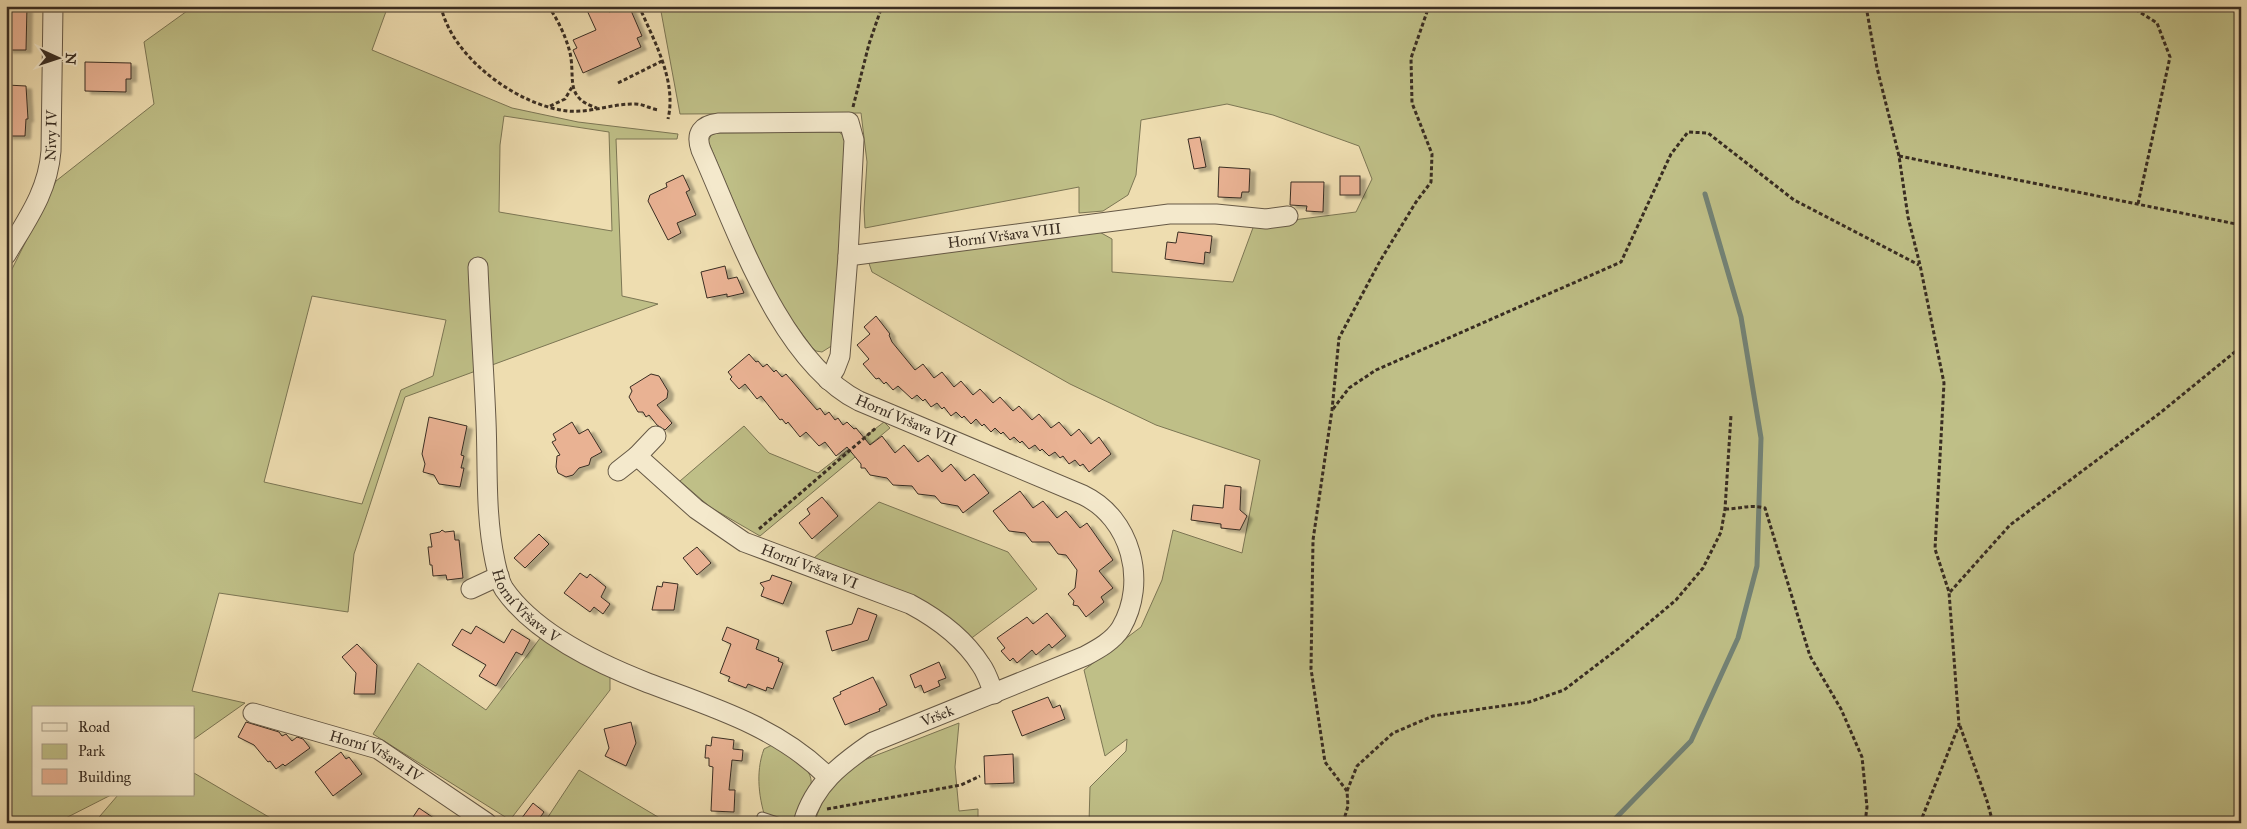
<svg xmlns="http://www.w3.org/2000/svg" width="2247" height="829" font-family="'IM FELL Great Primer',serif">
<defs>
<filter id="shadow"><feDropShadow dx="5.5" dy="3" stdDeviation="1" flood-color="#0004"/></filter>
</defs>
<rect width="100%" height="100%" fill="#eeddb0"/>
<filter id="stains"><feTurbulence type="fractalNoise" baseFrequency=".004" numOctaves="4"/><feColorMatrix values="0 0 0 0 .2 0 0 0 0 .09 0 0 0 0 .02 0 0 0 .5 -.17"/></filter>
<radialGradient id="worn" r=".72"><stop offset=".6" stop-color="#630" stop-opacity="0"/><stop offset="1" stop-color="#630" stop-opacity=".3"/></radialGradient>
<g fill="#bfbf87" stroke="#7c7654" fill-rule="evenodd">
<path d="M194 6H388L372 50 512 108 578 122 678 134 677 139H616L622 296 658 304 405 397 354 554 348 612 219 593 192 691 245 703 194 739V708H34V795H111L56 823H6V281L56 181 154 104 144 42ZM504 116 609 132 612 231 499 212 500 145ZM312 296 446 320 433 376 401 390 362 504 264 482Z"/>
<polygon points="660,6 2241,6 2241,823 1089,823 1090,787 1126,751 1127,739 1105,756 1084,670 1141,627 1162,580 1173,530 1242,553 1260,460 1156,425 1070,384 872,272 863,246 1078,220 1112,239 1112,272 1233,282 1254,225 1356,212 1372,179 1359,146 1273,115 1227,104 1141,120 1136,175 1128,195 1103,211 1079,213 1079,187 865,228 864,210 867,162 861,113 680,114"/>
<polygon points="839,132 844,136 847,145 833,345 822,352 816,351 811,346 781,305 765,276 708,141 712,134 717,133"/>
<polygon points="884,422 890,428 760,536 710,507 680,481 744,426 769,453 818,473"/>
<polygon points="879,502 1008,552 1037,589 969,640 917,599 814,558"/>
<polygon points="541,637 610,676 610,690 510,820 373,734 418,663 486,710"/>
<polygon points="959,723 955,767 959,811 978,809 978,823 814,823 825,794 859,762"/>
<path d="M772 745C786 753 814 766 811 785 810 797 801 812 797 823H767C759 800 755 773 764 749Z"/>
<polygon points="579,770 663,820 664,823 544,823"/>
<polygon points="194,773 279,823 94,823 118,795 194,795"/>
</g>
<g fill="none" stroke-linecap="round" stroke-linejoin="round">
<polyline stroke="#738275" stroke-width="5" points="1611,823 1691,741 1738,638 1757,566 1761,438 1741,317 1705,194"/>
</g>
<g fill="#e9b293" stroke="#392d22" filter="url(#shadow)">
<polygon points="6,6 27,6 26,50 7,50"/>
<polygon points="585,6 607,6 609,12 621,6 629,6 642,36 637,38 641,47 583,73 573,50 577,48 573,40 596,30"/>
<polygon points="85,62 131,63 131,79 126,79 126,92 85,91"/>
<polygon points="7,85 26,86 28,119 26,119 25,136 7,136"/>
<polygon points="1200,137 1206,167 1194,169 1188,139"/>
<polygon points="1219,167 1250,169 1249,192 1242,192 1241,198 1218,197"/>
<polygon points="683,175 690,190 686,192 696,215 677,223 681,233 668,240 648,201 650,195 667,187 666,183"/>
<rect x="1340" y="176" width="20" height="19"/>
<polygon points="1291,182 1324,182 1323,212 1306,211 1307,206 1290,205"/>
<polygon points="1178,232 1212,236 1210,253 1205,252 1204,264 1165,259 1167,242 1176,243"/>
<polygon points="725,266 728,279 737,277 744,293 727,297 727,294 707,298 701,272"/>
<polygon points="876,316 890,334 889,335 892,342 915,370 923,364 934,378 942,372 954,387 961,381 973,395 980,389 993,403 1000,397 1013,411 1019,406 1032,420 1039,414 1051,428 1059,422 1071,436 1079,429 1091,444 1099,437 1111,454 1089,472 1083,464 1080,466 1075,460 1069,464 1063,456 1060,458 1055,452 1049,456 1042,449 1040,451 1035,445 1029,449 1022,441 1020,443 1014,437 1010,440 1003,432 1001,434 995,428 991,432 984,424 982,426 976,419 971,424 964,416 962,418 956,412 951,416 944,407 942,409 937,403 931,407 925,399 923,401 917,395 912,399 898,386 893,390 886,382 884,384 879,378 876,379 863,364 869,359 857,345 870,334 864,327"/>
<polygon points="749,354 756,362 758,361 763,367 767,364 774,372 776,370 782,377 786,374 817,410 820,408 825,415 829,412 835,420 838,418 843,425 847,422 854,429 856,428 870,445 882,436 895,453 904,445 918,462 928,455 942,472 951,464 965,481 974,474 989,493 963,513 958,506 941,503 935,496 918,494 912,486 893,485 887,478 870,475 865,468 861,468 861,464 847,447 836,456 825,442 819,446 806,432 800,437 788,422 786,424 782,419 780,420 761,396 757,399 745,384 739,389 730,379 732,377 728,372"/>
<polygon points="651,374 659,376 668,391 667,398 657,405 672,423 665,430 657,425 649,415 646,417 643,412 638,412 629,397 632,391 630,387"/>
<polygon points="429,417 467,426 461,455 464,456 461,468 464,468 460,487 439,484 434,475 423,472 425,464 422,454"/>
<polygon points="572,422 579,434 588,429 602,452 591,458 589,465 579,468 573,475 566,477 558,473 556,467 557,456 560,455 552,442 556,440 553,434"/>
<polygon points="1225,485 1241,487 1240,510 1247,516 1240,530 1221,528 1221,524 1191,520 1193,505 1223,508"/>
<polygon points="1020,491 1033,508 1043,501 1057,518 1066,511 1080,528 1087,523 1113,560 1099,571 1113,588 1101,597 1104,602 1086,617 1078,606 1073,605 1074,601 1068,594 1075,588 1077,570 1066,555 1058,554 1049,542 1032,542 1025,533 1009,531 993,511"/>
<polygon points="822,497 838,516 812,539 799,523 810,514 807,509"/>
<polygon points="442,530 445,532 454,531 455,540 459,540 463,578 447,580 446,575 433,576 432,565 430,565 428,547 432,547 430,534 440,532"/>
<polygon points="539,534 549,544 525,568 514,558"/>
<polygon points="697,547 711,563 697,575 683,558"/>
<polygon points="580,573 587,578 590,574 606,587 601,597 610,604 603,614 594,607 590,612 564,593"/>
<polygon points="772,575 792,582 783,604 761,596 764,588 760,583 770,580"/>
<polygon points="663,582 678,584 674,610 652,610 657,586 662,587"/>
<polygon points="858,608 877,615 868,640 832,651 826,631 852,624"/>
<polygon points="1047,613 1066,636 1052,648 1049,644 1036,655 1032,650 1017,663 1013,658 1010,661 1001,651 1005,648 997,638 1027,617 1033,624"/>
<polygon points="476,626 504,643 512,629 530,640 522,655 516,652 496,686 479,676 486,665 452,645 462,629 471,634"/>
<polygon points="727,627 759,640 756,649 779,658 778,661 783,663 773,689 767,687 766,691 748,684 746,688 728,681 730,677 720,673 731,644 722,640"/>
<polygon points="357,644 377,665 375,694 354,694 356,673 342,657"/>
<polygon points="939,662 946,678 938,681 940,686 924,693 921,685 915,688 910,675"/>
<polygon points="873,677 887,705 879,709 880,711 845,725 833,698 841,694 840,692"/>
<polygon points="1048,697 1053,708 1060,705 1065,719 1022,736 1012,711"/>
<polygon points="246,722 279,732 282,736 286,734 292,741 297,737 303,739 310,748 285,766 283,764 276,769 270,761 268,762 254,745 238,737"/>
<polygon points="631,722 636,743 626,766 605,756 609,748 604,729"/>
<polygon points="712,737 734,740 733,749 743,750 742,761 732,760 729,790 735,790 734,812 711,811 713,767 709,766 709,758 705,758 706,745 711,746"/>
<polygon points="341,752 346,759 349,757 362,774 333,796 315,772"/>
<polygon points="1013,754 1014,783 985,784 984,756"/>
<polygon points="533,803 544,812 536,823 518,823"/>
<polygon points="419,808 441,823 409,823"/>
</g>
<g fill="none" stroke-linecap="round" stroke-linejoin="round">
<g stroke="#665946" stroke-width="11">
<polyline id="lane" points="762,817 780,823"/>
</g>
<g stroke="#665946" stroke-width="21">
<g id="street">
<path id="s1" d="M6 255C26 221 48 192 51 151L53 6"/>
<path id="s2" d="M478 267C480 318 484 370 486 421 488 468 485 514 495 561 497 570 499 581 504 589 535 634 599 664 648 683 712 707 778 727 827 776"/>
<path id="s3" d="M828 380 835 369 840 356 848 256 1169 214H1216L1266 219 1288 216"/>
<path id="s4" d="M656 436 637 456 696 509 744 542 910 604C938 619 964 638 981 665 987 673 990 684 994 694"/>
<polyline points="618,471 637,456"/>
<polyline points="471,589 499,576"/>
<path id="s5" d="M253 713 378 749 487 823"/>
<path id="s6" d="M803 823C814 784 841 764 873 742L1085 656C1098 649 1113 641 1121 628 1148 582 1131 518 1083 495L859 401C780 361 736 228 701 150 695 133 702 125 719 123L849 122 854 140 848 256"/>
</g>
</g>
<g stroke="#392d22" stroke-width="3" stroke-dasharray="4 2.5" stroke-linecap="butt">
<path d="M441 6C451 57 518 106 568 111 590 113 611 104 633 104 642 103 650 109 659 110"/>
<path d="M548 6C557 18 565 35 569 49 577 76 562 97 597 108"/>
<path d="M639 6C654 41 677 81 668 119"/>
<polyline points="1866,6 1877,68 1899,156 1908,217 1920,265 1944,383 1935,549 1949,592 1959,725 1920,823"/>
<polyline points="2130,6 2157,23 2170,57 2138,204"/>
<polyline points="618,83 662,61"/>
<polyline points="550,106 565,99 572,87"/>
<polyline points="853,107 869,44 882,6"/>
<polyline points="1899,156 2241,225"/>
<polyline points="1333,409 1349,388 1376,370 1621,262 1671,154 1688,132 1708,133 1794,200 1919,265"/>
<path d="M1725 509C1742 509 1748 504 1765 508L1810 656 1841 709 1862 757 1867 807 1865 823"/>
<polyline points="759,529 877,427"/>
<polyline points="1950,592 2010,525 2160,413 2241,347"/>
<polyline points="1960,726 1987,801 1993,823"/>
<polyline points="1347,791 1357,766 1393,733 1433,716 1529,702 1564,690 1619,648 1676,600 1703,568 1721,532 1725,509 1731,415"/>
<polyline points="827,809 961,785 980,776"/>
<polyline points="1343,823 1348,806 1347,791 1325,762 1311,669 1313,540 1332,410 1339,338 1380,261 1416,202 1431,182 1432,154 1412,103 1411,58 1429,6"/>
</g>
<use href="#lane" stroke="#f4e9cc" stroke-width="9"/>
<use href="#street" stroke="#f4e9cc" stroke-width="19"/>
</g>
<g text-anchor="middle" stroke-width="5" stroke-linejoin="round" paint-order="stroke">
<g font-size="15" fill="#392d22" stroke="#f4e9cc">
<text dy="5" stroke="none"><textPath href="#s1" startOffset="130">Nivy IV</textPath></text>
<text dy="5" stroke="none"><textPath href="#s3" startOffset="285">Horní Vršava VIII</textPath></text>
<text transform="translate(906 420) rotate(23)" y="5">Horní Vršava VII</text>
<text dy="5" stroke="none"><textPath href="#s4" startOffset="235">Horní Vršava VI</textPath></text>
<text dy="5" stroke="none"><textPath href="#s2" startOffset="351">Horní Vršava V</textPath></text>
<text dy="5" stroke="none"><textPath href="#s6" startOffset="179">Vršek</textPath></text>
<text dy="5" stroke="none"><textPath href="#s5" startOffset="131">Horní Vršava IV</textPath></text>
</g>
</g>
<rect width="2247" height="829" fill="none" stroke="#eeddb0" stroke-width="25"/>
<rect x="8" y="8" width="2232" height="814" fill="none" stroke="#392d22" stroke-width="2.5"/>
<rect x="12" y="12" width="2222" height="804" fill="none" stroke="#392d22"/>
<rect x="32" y="706" width="162" height="90" fill="#f4e9cc" stroke="#a99e88"/>
<rect x="42" y="723" width="25" height="8" fill="#f4e9cc" stroke="#a99e88"/>
<text x="78" y="732" font-size="15" fill="#392d22">Road</text>
<rect x="42" y="744" width="25" height="15" fill="#bfbf87" stroke="#a99e88"/>
<text x="78" y="756" font-size="15" fill="#392d22">Park</text>
<rect x="42" y="769" width="25" height="15" fill="#e9b293" stroke="#a99e88"/>
<text x="78" y="782" font-size="15" fill="#392d22">Building</text>
<g transform="translate(58 58) rotate(93)" stroke="#f4e9cc" stroke-width="4" paint-order="stroke">
<path d="M0-4L9 19L0 12L-9 19Z" fill="#392d22"/>
<text y="-8" font-size="14" font-weight="bold" text-anchor="middle" fill="#392d22">N</text>
</g>
<rect width="100%" height="100%" filter="url(#stains)"/>
<rect width="100%" height="100%" fill="url(#worn)"/>
</svg>
